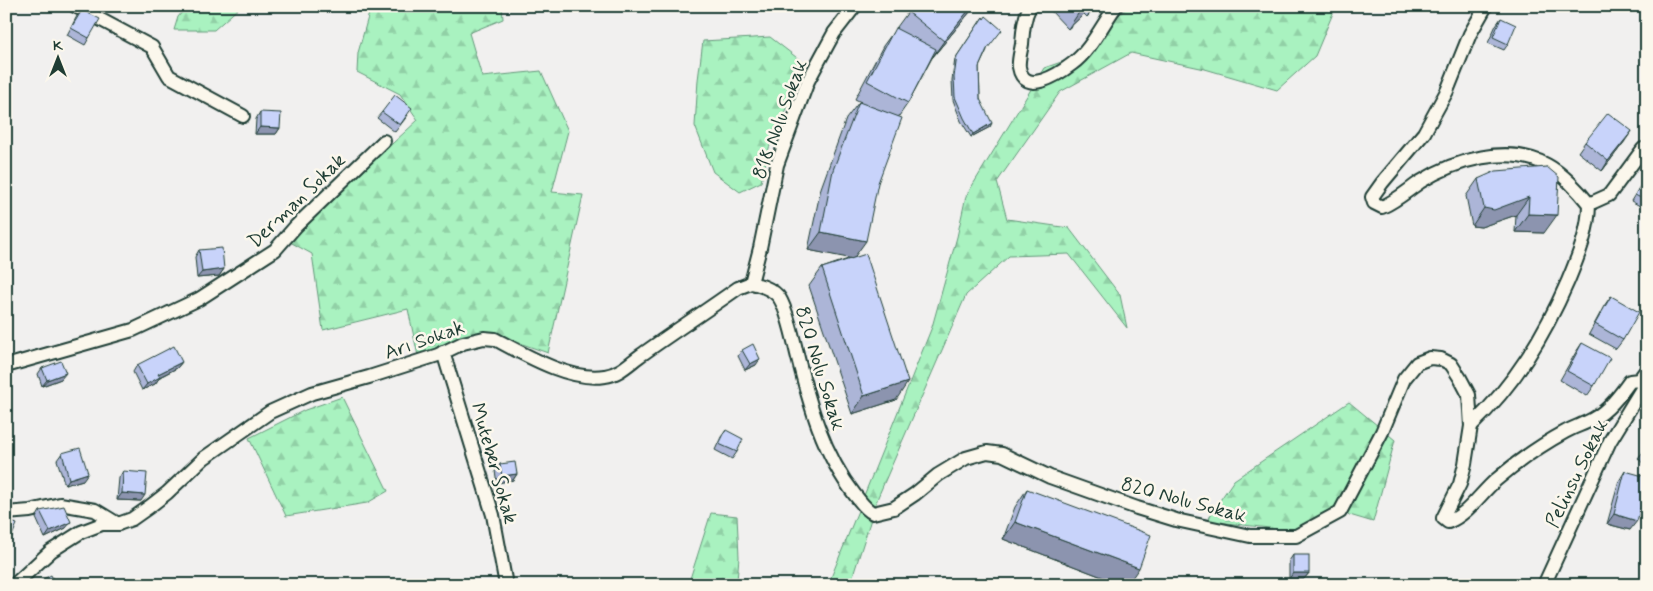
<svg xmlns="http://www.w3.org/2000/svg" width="1653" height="591" font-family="Mynerve,sans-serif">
<defs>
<pattern id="forest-firs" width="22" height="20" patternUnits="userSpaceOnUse" patternTransform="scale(1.25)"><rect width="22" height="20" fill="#a9f2c0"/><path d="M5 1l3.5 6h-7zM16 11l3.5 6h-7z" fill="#91d0a6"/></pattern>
</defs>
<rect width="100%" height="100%" fill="#f1f0ef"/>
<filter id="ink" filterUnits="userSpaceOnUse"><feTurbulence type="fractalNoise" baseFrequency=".02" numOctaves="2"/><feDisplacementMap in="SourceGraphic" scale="10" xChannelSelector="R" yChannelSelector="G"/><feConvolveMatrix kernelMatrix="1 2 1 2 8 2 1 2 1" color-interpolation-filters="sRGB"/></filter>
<g filter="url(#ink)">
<g fill="url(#forest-firs)" stroke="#64987a">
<polygon points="187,6 241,6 214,30 174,30 178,17"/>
<polygon points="371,6 502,6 503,19 469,33 482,77 541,71 568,131 552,192 583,195 548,353 494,334 418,356 408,309 323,330 312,254 290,242 330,201 418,120 400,94 357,72 358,53"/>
<polygon points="1129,6 1336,6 1315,56 1277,90 1205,69 1131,53 1060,92 997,182 1007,219 1069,228 1120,295 1127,328 1069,254 1009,256 966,295 878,497 850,585 828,585 932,327 957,237 966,196 1044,68 1070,59"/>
<polygon points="770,37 805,64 769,148 761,182 740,192 713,172 695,126 698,80 703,41"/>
<polygon points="342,397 388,491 367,503 286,516 249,438 305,410"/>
<polygon points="1349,402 1395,440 1373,522 1333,510 1296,531 1208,521 1212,512 1234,480"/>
<polygon points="711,513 737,516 739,557 737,581 742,585 688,585"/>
</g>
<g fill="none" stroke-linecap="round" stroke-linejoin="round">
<g stroke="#1f3d34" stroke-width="16">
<g id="minor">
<polyline points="75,6 152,47 169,76 243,116"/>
<path d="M1030 6C1024 18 1023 30 1022 44 1021 51 1018 60 1019 67 1024 97 1059 74 1072 64 1091 50 1102 25 1116 6"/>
<polyline points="1589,204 1609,195 1643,149 1647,152"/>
<path d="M751 283C760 285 771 288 778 296 786 305 794 341 797 354 809 403 823 454 855 495 861 502 865 509 873 513L894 508 915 494 938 475 966 458 987 452 1002 454 1050 477 1137 508 1176 520 1250 536H1296L1340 512 1382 432 1404 379 1417 363 1430 358 1441 359 1451 364 1460 378 1469 395 1471 426 1465 464 1460 484 1443 518 1448 522C1468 514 1480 494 1496 480 1517 462 1541 445 1565 432 1574 427 1584 424 1593 419 1608 411 1620 395 1630 381L1639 380"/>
<polyline points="751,283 760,248 777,165 808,81 834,33 855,6"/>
<polyline points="443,352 493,515 506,585"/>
<polyline points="6,366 133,330 199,299 275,250 296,226 384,141"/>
<polyline points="1639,380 1647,369"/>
<path d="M1471 426C1515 384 1544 336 1568 281 1578 257 1589 230 1589 204 1579 191 1562 173 1547 165 1508 144 1455 160 1420 182 1407 191 1396 201 1382 207L1374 203 1372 197 1382 183 1424 133 1447 91 1470 34 1486 6"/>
<polyline points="6,513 30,511 60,504 95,510 118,524"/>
<path d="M14 585 51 551 81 532 102 524H118L132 519 149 507 167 493 204 458 270 412 312 393 369 377 438 355 463 343 484 338 495 339C525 355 571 382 605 376 621 374 631 361 644 353 675 331 707 310 738 288L751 283"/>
<polyline points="1544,585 1610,441 1643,387 1639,380"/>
</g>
</g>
<use href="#minor" stroke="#fbf7ec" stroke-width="12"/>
</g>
<g fill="#acb5d7" stroke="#1f3d34">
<polygon points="1053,6 1098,6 1087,17 1084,14 1068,29 1050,10"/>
<polygon points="82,10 89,38 85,45 67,35 77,16"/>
<polygon points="908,12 970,12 932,58 908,103 899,116 854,257 896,400 852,414 809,286 822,268 851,258 808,250 821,188 846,119 859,102 861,102 855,99 883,46"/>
<polygon points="983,17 987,50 979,67 980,99 990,127 971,137 961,121 953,100 952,80 955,59"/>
<polygon points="1501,18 1508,44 1504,50 1488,43 1496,25"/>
<polygon points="260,112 280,128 276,134 255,134 256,119"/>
<polygon points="382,112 408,115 395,132 377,118"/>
<polygon points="1625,141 1602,171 1578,152 1585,142"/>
<polygon points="1547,167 1544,233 1515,232 1516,215 1481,227 1472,226 1466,196 1478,179"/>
<polygon points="1645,178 1647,179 1647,210 1631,201"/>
<polygon points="199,250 224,269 219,276 197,278 195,257"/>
<polygon points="1611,296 1623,340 1616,349 1589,334 1604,306"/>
<polygon points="1582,343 1594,386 1587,396 1560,380 1576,352"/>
<polygon points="742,350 756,365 745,370 738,356"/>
<polygon points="182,362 177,368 160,377 155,384 142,390 133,372 137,365"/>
<polygon points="42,368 61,379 42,386 38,374"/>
<polygon points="726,430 737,452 732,459 715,450 721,437"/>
<polygon points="1647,447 1647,468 1638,458"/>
<polygon points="62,453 83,480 65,485 57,460"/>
<polygon points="500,464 517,474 513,480 497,483 495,471"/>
<polygon points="123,471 141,501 117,500 119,478"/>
<polygon points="1625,471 1630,530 1607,524 1619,481"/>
<polygon points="1027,489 1127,585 1123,585 1003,539 1015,507"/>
<polygon points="40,511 66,528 45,538 36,518"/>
<polygon points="1293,555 1309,573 1304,579 1289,579 1289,561"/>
<polygon points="40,581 56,585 37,585"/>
</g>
<g fill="#8c94af" stroke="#1f3d34">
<polygon points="972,6 974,6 970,12 931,59 944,41"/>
<polygon points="1086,6 1090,6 1084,14 1068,29 1080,11"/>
<polygon points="1094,6 1098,6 1087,17"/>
<polygon points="992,123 990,127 971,137 973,134"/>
<polygon points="260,127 280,128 276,134 255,134"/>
<polygon points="1632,131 1625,141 1602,171 1608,161"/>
<polygon points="1529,197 1516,215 1481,227 1472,226 1484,208"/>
<polygon points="1528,214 1557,215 1544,233 1515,232"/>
<polygon points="821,232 866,241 853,259 808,250"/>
<polygon points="224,269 219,276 197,278 202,272"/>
<polygon points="760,359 756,365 745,370 750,364"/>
<polygon points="182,362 177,368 157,378 160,377 155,384 142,390 147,384 158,374"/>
<polygon points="66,373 61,379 42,386 47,380"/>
<polygon points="908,382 896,400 852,414 864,396"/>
<polygon points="88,473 83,480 65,485 69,479"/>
<polygon points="517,474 513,480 497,483 502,476"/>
<polygon points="122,493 145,495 141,501 117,500"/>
<polygon points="1614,514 1637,521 1630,530 1607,524"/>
<polygon points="71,522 66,528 45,538 50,531"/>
<polygon points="1015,522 1139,568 1127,585 1123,585 1003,539"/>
<polygon points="1293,573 1309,573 1304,579 1289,579"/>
</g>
<g fill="#c8d3fa" stroke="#1f3d34">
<polygon points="912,6 972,6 944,41 908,12"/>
<polygon points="1076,6 1086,6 1080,11"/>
<polygon points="82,10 100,19 89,38 71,28"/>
<polygon points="986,16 1002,30 987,49 979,67 980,99 992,123 973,134 964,118 955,97 954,77 957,56 983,17 984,19"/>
<polygon points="1501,18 1516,25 1508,44 1493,37"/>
<polygon points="895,28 936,49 908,103 867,81"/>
<polygon points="395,95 412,108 400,125 382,112"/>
<polygon points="859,102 902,118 878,183 866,241 821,232 833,170"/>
<polygon points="260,112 281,113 280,128 260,127"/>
<polygon points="1608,113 1632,131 1608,161 1585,142"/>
<polygon points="1547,167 1559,177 1557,215 1528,214 1529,197 1494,210 1484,208 1478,179 1496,171"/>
<polygon points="1645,178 1647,179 1647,201 1635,195"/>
<polygon points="222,248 224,269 202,272 199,250"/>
<polygon points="866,254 908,382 864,396 822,268"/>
<polygon points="1611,296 1639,312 1623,340 1595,324"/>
<polygon points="1582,343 1610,358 1594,386 1567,371"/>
<polygon points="753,344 760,359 750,364 742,350"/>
<polygon points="174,346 182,362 158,374 160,377 147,384 137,365"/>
<polygon points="61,361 66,373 47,380 42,368"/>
<polygon points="726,430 743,439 737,452 719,444"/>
<polygon points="80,448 88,473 69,479 62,453"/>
<polygon points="515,462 517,474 502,476 500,464"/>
<polygon points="123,471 147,473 145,495 122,493"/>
<polygon points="1625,471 1647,477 1647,484 1637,521 1614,514"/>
<polygon points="1027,489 1151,535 1139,568 1015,522"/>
<polygon points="64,506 71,522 50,531 40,511"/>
<polygon points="6,520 17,524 9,543 6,542"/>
<rect x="1293" y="555" width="16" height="18"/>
<polygon points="51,575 56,585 42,585 40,581"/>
</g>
</g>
<g text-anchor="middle" stroke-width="5" stroke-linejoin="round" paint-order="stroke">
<g font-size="20" fill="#1f3d34" stroke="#fbf7ec">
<text transform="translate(779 119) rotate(-70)" y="7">818 Nolu Sokak</text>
<text transform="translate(296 200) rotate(-44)" y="7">Derman Sokak</text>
<text transform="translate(424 339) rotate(-19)" y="7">Arı Sokak</text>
<text transform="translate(821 368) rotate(73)" y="7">820 Nolu Sokak</text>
<text transform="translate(495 463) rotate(74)" y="7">Muteber Sokak</text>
<text transform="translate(1576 473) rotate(-64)" y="7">Pelinsu Sokak</text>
<text transform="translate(1184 499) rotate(15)" y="7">820 Nolu Sokak</text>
</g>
</g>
<rect width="1653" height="591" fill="none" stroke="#fbf7ec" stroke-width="25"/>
<rect x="12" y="12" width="1628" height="566" fill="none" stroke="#1f3d34" stroke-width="2" filter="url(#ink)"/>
<g transform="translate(58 58)" stroke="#fbf7ec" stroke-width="4" paint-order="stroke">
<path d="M0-4L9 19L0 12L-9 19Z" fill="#1f3d34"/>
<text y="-8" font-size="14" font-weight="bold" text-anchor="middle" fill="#1f3d34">K</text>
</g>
</svg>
